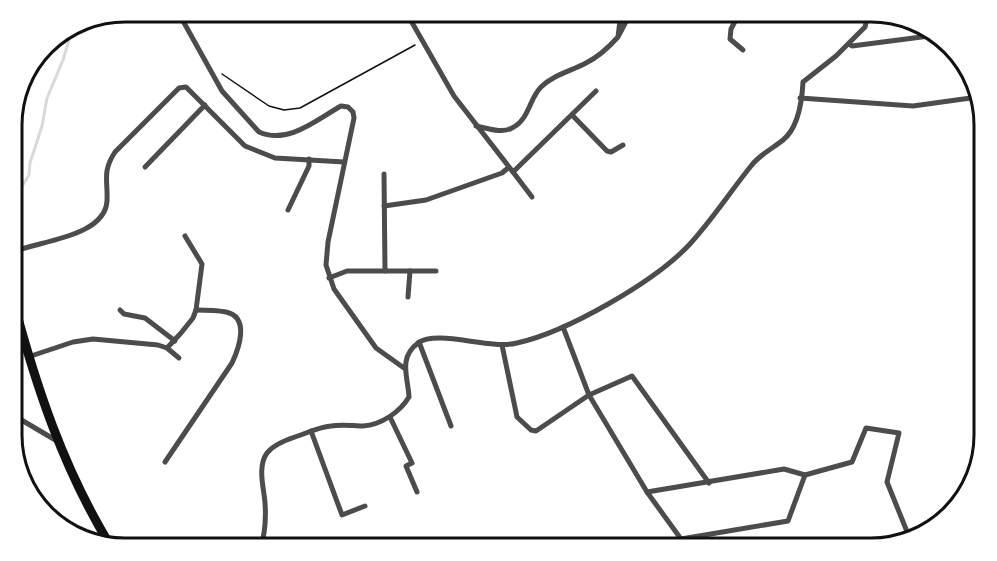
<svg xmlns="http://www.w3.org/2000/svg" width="997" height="561" font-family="Rubik,sans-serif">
<rect width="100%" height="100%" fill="#fff"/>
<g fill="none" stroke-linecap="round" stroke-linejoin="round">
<polyline stroke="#d9d9d9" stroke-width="3" points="13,201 29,175 30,163 42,126 47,98 63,60 71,33"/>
<polyline stroke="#111" stroke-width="1.5" points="222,74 269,106 284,110 300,108 415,45"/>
<g stroke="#4c4c4c" stroke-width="5">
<path d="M178 12 222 91 259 132C288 145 316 120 341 106L348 107 353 112 354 118 328 242 326 265 334 289 376 348 404 368"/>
<polyline points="406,12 454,96 513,172 596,91"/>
<polyline points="740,12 731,29 730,39 743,50"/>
<polyline points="683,13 683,12"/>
<polyline points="619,35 631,12"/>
<polyline points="849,44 852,46 937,35"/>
<polyline points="800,98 913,106 978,97"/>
<polyline points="975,98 983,155"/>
<polyline points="572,115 607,151 611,152 623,145"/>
<path d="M476 126C487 128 501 134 512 128 529 120 529 99 541 87 553 75 571 71 586 63 598 57 609 47 618 37L621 12"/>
<polyline points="145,167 205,105"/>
<polyline points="513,172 532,197"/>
<polyline points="384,174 385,271"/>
<polyline points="384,206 426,200 502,173 508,168"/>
<polyline points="288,210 309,166 309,159"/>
<path d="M13 252C38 241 105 237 107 201 108 180 102 172 115 152L179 88 186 87 245 146 275 158 344 162"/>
<polyline points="329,278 347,271 436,271"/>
<polyline points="408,297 410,271"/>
<polyline points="120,310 124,314 145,318 175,341"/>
<polyline points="563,327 589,395 647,492 681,539 788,521 805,475"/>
<polyline points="419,342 451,426"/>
<polyline points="502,345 517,417 531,430 536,431 589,395 632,376 709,483"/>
<polyline points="167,348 181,333 193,318 196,310 202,264 185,236"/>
<polyline points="28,357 73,342 93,339 158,345 167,348 179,358"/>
<polyline points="13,415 57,441"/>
<polyline points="390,417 412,463 406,466 417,492"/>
<polyline points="311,431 342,515 365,506"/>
<path d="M165 462 232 363C239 348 250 317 226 312 216 310 205 310 196 310"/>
<polyline points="647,492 784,469 805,475 852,462 866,428 899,433 887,482 910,539"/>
<path d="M260 549C265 535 266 517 265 503 264 488 257 467 267 453 273 445 286 440 295 437 307 433 319 427 331 426 342 424 353 426 363 426 381 425 400 412 409 397 408 377 398 358 418 343 438 329 489 350 517 343 567 332 654 282 689 245 712 220 730 192 751 166 759 155 772 149 783 140 798 128 802 101 803 82L836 56 865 27 866 23 863 12"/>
</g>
<path stroke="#111" stroke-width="9" d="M13 300C36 386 63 468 110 545"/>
</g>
<path d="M0 0H997V561H0ZM125 22H871A103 103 0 0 1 974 125V435A103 103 0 0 1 871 538H125A103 103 0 0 1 22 435V125A103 103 0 0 1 125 22Z" fill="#fff" fill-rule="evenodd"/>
<path fill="none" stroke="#111" stroke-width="3" d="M125 22H871A103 103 0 0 1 974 125V435A103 103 0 0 1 871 538H125A103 103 0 0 1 22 435V125A103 103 0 0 1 125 22Z"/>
</svg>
